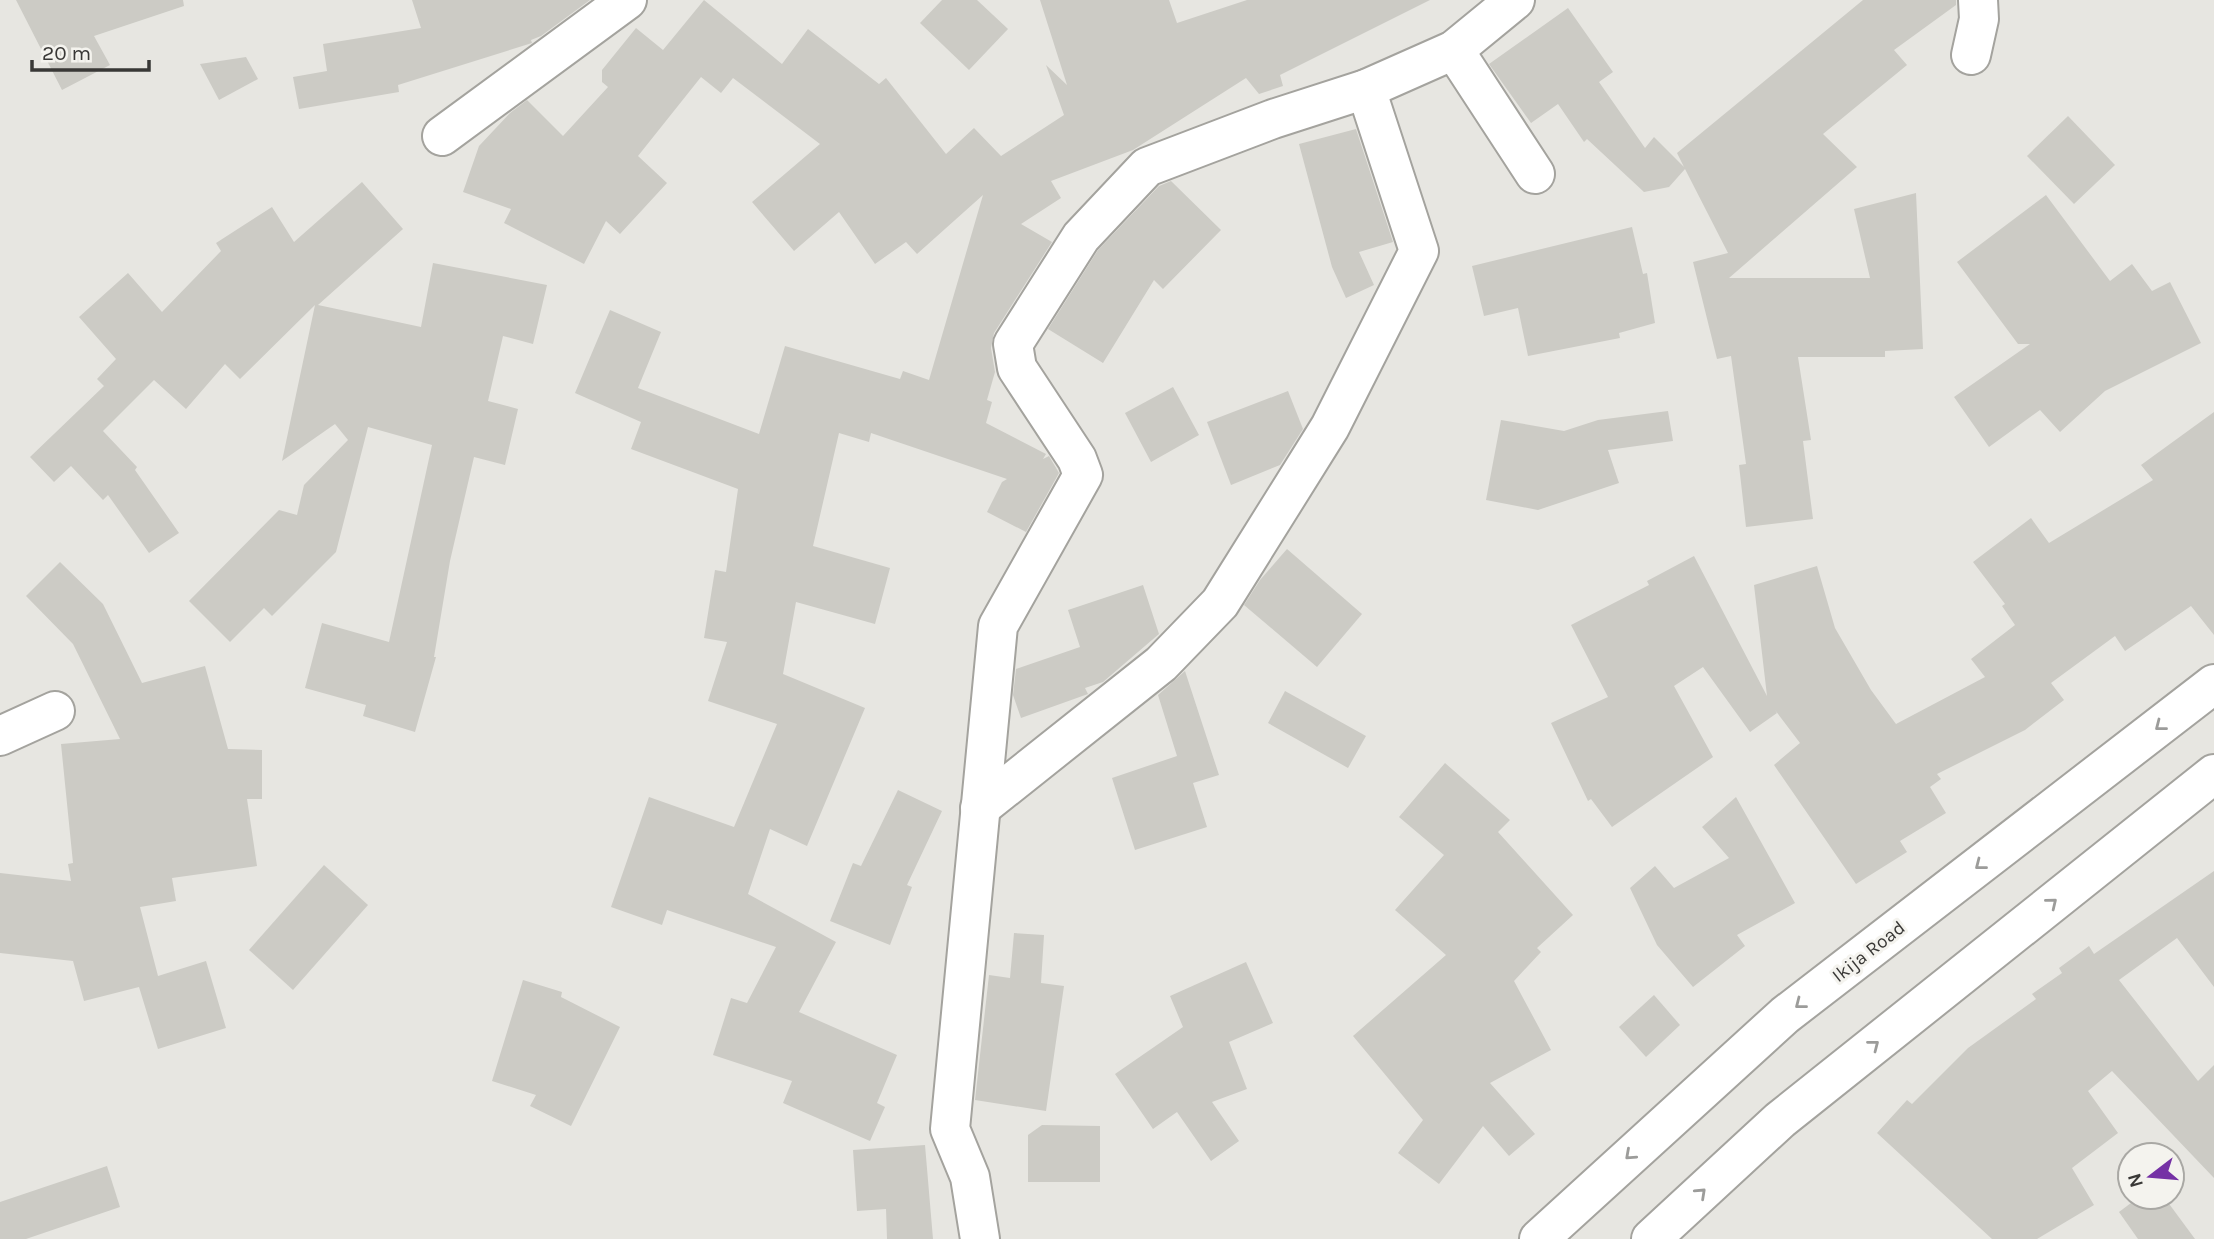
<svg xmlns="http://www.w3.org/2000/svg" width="2214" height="1239" font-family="Karla,sans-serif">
<rect width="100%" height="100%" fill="#e7e6e1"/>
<g fill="#cccbc5">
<polygon points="16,0 183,0 184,6 94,36 110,65 62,90"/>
<polygon points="412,0 590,0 541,36 531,40 532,43 398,85 399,92 299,109 293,77 327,71 323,44 421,28"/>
<polygon points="704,0 782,64 808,29 879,84 886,78 946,154 974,128 1001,156 1064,115 1046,65 1067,85 1040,0 1169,0 1177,23 1247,0 1430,0 1280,75 1283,86 1259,94 1246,78 1133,150 1051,181 1061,198 1021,224 1052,242 994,333 991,348 995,372 987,400 992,402 986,423 1046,454 1043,459 1049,456 1059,473 1026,532 987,512 1002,482 1007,479 871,433 869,442 839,433 813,546 890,568 875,624 796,602 783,674 865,708 807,846 770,829 748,894 836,942 799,1012 897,1055 877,1103 885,1107 870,1141 783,1103 792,1081 713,1055 731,998 747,1003 776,947 667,910 662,925 611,907 649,797 734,827 777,724 708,701 727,642 704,638 715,570 726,572 738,489 631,449 641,422 575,393 610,310 661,332 638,388 759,434 785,346 900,379 903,371 929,380 983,195 917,254 906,242 875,264 839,212 794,251 752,202 820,144 733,78 721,93 701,77 638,156 667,183 620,234 606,221 584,264 504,223 511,209 463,192 479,146 510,113 527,100 563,136 608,87 602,82 602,70 636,28 663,50"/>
<polygon points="942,0 977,0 1008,29 969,70 920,23"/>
<polygon points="1863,0 1956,0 1956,5 1894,50 1907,65 1823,134 1857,167 1729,278 1870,278 1854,209 1916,193 1923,349 1885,351 1885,357 1798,357 1811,440 1803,441 1813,519 1746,527 1739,465 1746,464 1731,356 1717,359 1693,262 1728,253 1685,169 1669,187 1644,192 1587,139 1584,142 1558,104 1531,123 1489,64 1568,8 1613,72 1599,82 1645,148 1654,137 1684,167 1677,153"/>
<polygon points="246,57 258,79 219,100 200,64"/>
<polygon points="2068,116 2115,165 2074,204 2027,156"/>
<polygon points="1356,129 1393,242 1359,252 1374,285 1346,298 1332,267 1299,144"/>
<polygon points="1171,181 1221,230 1163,289 1154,280 1103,363 1048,329 1098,250 1159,186"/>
<polygon points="362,182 403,229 318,305 421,327 433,263 547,285 533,344 503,336 488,401 518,409 505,465 474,457 450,561 434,657 436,657 415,732 363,716 366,705 305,688 322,623 389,642 432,445 368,427 336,552 272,616 264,608 230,642 189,601 279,510 297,515 304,485 348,440 335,424 282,461 315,305 240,379 225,364 186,409 154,380 103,431 137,467 135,470 179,533 149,553 108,495 103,500 71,466 54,482 30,457 104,386 97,379 116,359 79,317 128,273 162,312 221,251 216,243 272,207 294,242"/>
<polygon points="2046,195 2110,281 2132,264 2152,291 2170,282 2201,343 2105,391 2060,432 2040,410 1989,447 1954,397 2030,344 2018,344 1957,262"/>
<polygon points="1632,227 1643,274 1647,273 1655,323 1619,333 1620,338 1528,356 1518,308 1484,316 1472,266"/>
<polygon points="1173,387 1199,435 1151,462 1125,413"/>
<polygon points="1288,391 1303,429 1280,465 1231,485 1207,422"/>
<polygon points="1668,411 1673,441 1608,450 1619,483 1538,510 1486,500 1501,420 1564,431 1598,420"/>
<polygon points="2214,412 2214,635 2191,606 2125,651 2115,636 2051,683 2064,700 2025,730 1937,774 1941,779 1930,787 1946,813 1900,841 1907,852 1856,884 1774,765 1800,743 1775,710 1777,713 1750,732 1703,667 1674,686 1713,757 1612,827 1591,799 1588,801 1551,723 1608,697 1571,625 1649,585 1647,581 1694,556 1767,696 1754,585 1817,566 1835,628 1871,690 1896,724 1985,677 1971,659 2015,625 2002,606 2005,604 1973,562 2031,518 2049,543 2153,480 2141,465"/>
<polygon points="1287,549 1362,614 1317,667 1244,605 1260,580"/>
<polygon points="60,562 103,604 142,683 205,666 228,749 262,750 262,799 247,799 257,866 172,878 176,901 140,907 158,976 206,961 226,1028 158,1049 139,987 84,1001 73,961 0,953 0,873 71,881 68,864 73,863 61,744 120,739 73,644 26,596"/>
<polygon points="1143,585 1159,634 1103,682 1085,688 1088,694 1021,718 1013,695 1016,669 1080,647 1068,610"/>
<polygon points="1185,671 1219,775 1193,783 1207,827 1135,850 1112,778 1177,756 1158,695"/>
<polygon points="1285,691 1366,736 1348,768 1268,723"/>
<polygon points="1445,763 1510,820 1498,832 1573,915 1537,948 1541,952 1514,981 1551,1050 1490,1083 1535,1134 1509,1156 1483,1126 1439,1184 1398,1153 1423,1120 1353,1036 1446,955 1395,910 1444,855 1399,817"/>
<polygon points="898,790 942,811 907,885 912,887 890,945 830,921 853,863 861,866"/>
<polygon points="1736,797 1795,903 1737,935 1745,946 1693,987 1657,945 1630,888 1655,866 1674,888 1729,858 1702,827"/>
<polygon points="324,865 368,905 293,990 249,950"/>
<polygon points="2214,871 2214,987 2177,938 2119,980 2198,1081 2214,1065 2214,1178 2112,1071 2088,1091 2118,1133 2072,1168 2094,1205 2037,1239 1992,1239 1877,1133 1907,1100 1912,1104 1968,1048 2036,999 2032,994 2062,973 2059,968 2089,946 2094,954"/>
<polygon points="1014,933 1044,935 1041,983 1064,986 1046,1111 975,1100 989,975 1010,978"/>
<polygon points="1246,962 1273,1023 1229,1042 1247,1089 1212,1102 1239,1141 1211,1161 1177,1112 1153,1129 1115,1074 1183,1027 1170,996"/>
<polygon points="523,980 562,992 561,997 620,1027 571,1126 530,1106 536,1095 492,1081"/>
<polygon points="1654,995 1680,1025 1646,1057 1619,1027"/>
<polygon points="1042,1125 1100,1126 1100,1182 1028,1182 1028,1135"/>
<polygon points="925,1145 933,1239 887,1239 886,1209 857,1211 853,1150"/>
<polygon points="107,1166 120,1207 26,1239 0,1239 0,1202"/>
<polygon points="2139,1197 2164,1197 2195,1239 2138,1239 2119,1212"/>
</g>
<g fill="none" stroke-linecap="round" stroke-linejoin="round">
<g stroke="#a4a39e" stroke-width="42">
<g id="street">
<polyline points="1454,50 1535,174"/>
<polyline points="1971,55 1979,19 1978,0"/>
<polyline points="442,136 627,0"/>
<polyline points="0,736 55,711"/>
<polyline points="980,808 1161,664 1220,603 1330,427 1419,251 1366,89"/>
<polyline points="980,1239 970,1177 950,1129 998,626 1083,475 1077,459 1017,368 1013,344 1081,237 1147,167 1273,119 1366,89 1454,50 1515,0"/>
</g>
</g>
<g stroke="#a4a39e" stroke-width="42">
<g id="secondary">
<polyline points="1539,1239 1785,1015 2214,684"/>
<polyline points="1651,1239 1780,1120 2214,774"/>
</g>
</g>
<use href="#street" stroke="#fff" stroke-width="38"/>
<use href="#secondary" stroke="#fff" stroke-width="38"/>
</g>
<defs><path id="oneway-chevron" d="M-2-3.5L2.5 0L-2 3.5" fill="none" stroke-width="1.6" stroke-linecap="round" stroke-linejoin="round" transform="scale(1.75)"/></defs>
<g stroke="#9c9c9a">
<use href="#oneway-chevron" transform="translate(2160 726) rotate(142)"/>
<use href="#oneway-chevron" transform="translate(1980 865) rotate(142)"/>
<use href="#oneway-chevron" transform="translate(2052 903) rotate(-39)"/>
<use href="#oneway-chevron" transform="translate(1800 1004) rotate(142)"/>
<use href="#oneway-chevron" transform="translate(1874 1045) rotate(-38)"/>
<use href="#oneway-chevron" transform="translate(1630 1155) rotate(138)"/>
<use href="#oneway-chevron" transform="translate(1701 1193) rotate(-43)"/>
</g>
<g text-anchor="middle" stroke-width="6" stroke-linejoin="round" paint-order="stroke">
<g font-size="19" fill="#393836" stroke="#f4f3ee">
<text transform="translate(1868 951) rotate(-38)" y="7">Ikija Road</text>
</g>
</g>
<g transform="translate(2151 1176) rotate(254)"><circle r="33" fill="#f4f3ee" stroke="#a9a8a4" stroke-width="2"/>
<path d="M0-5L12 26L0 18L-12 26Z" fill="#7531a5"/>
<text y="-10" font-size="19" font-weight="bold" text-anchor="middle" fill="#393836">N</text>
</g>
<path d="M32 60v10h117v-10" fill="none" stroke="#393836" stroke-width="3.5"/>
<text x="42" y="60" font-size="21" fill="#393836" stroke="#f4f3ee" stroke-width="5" paint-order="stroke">20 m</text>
</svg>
